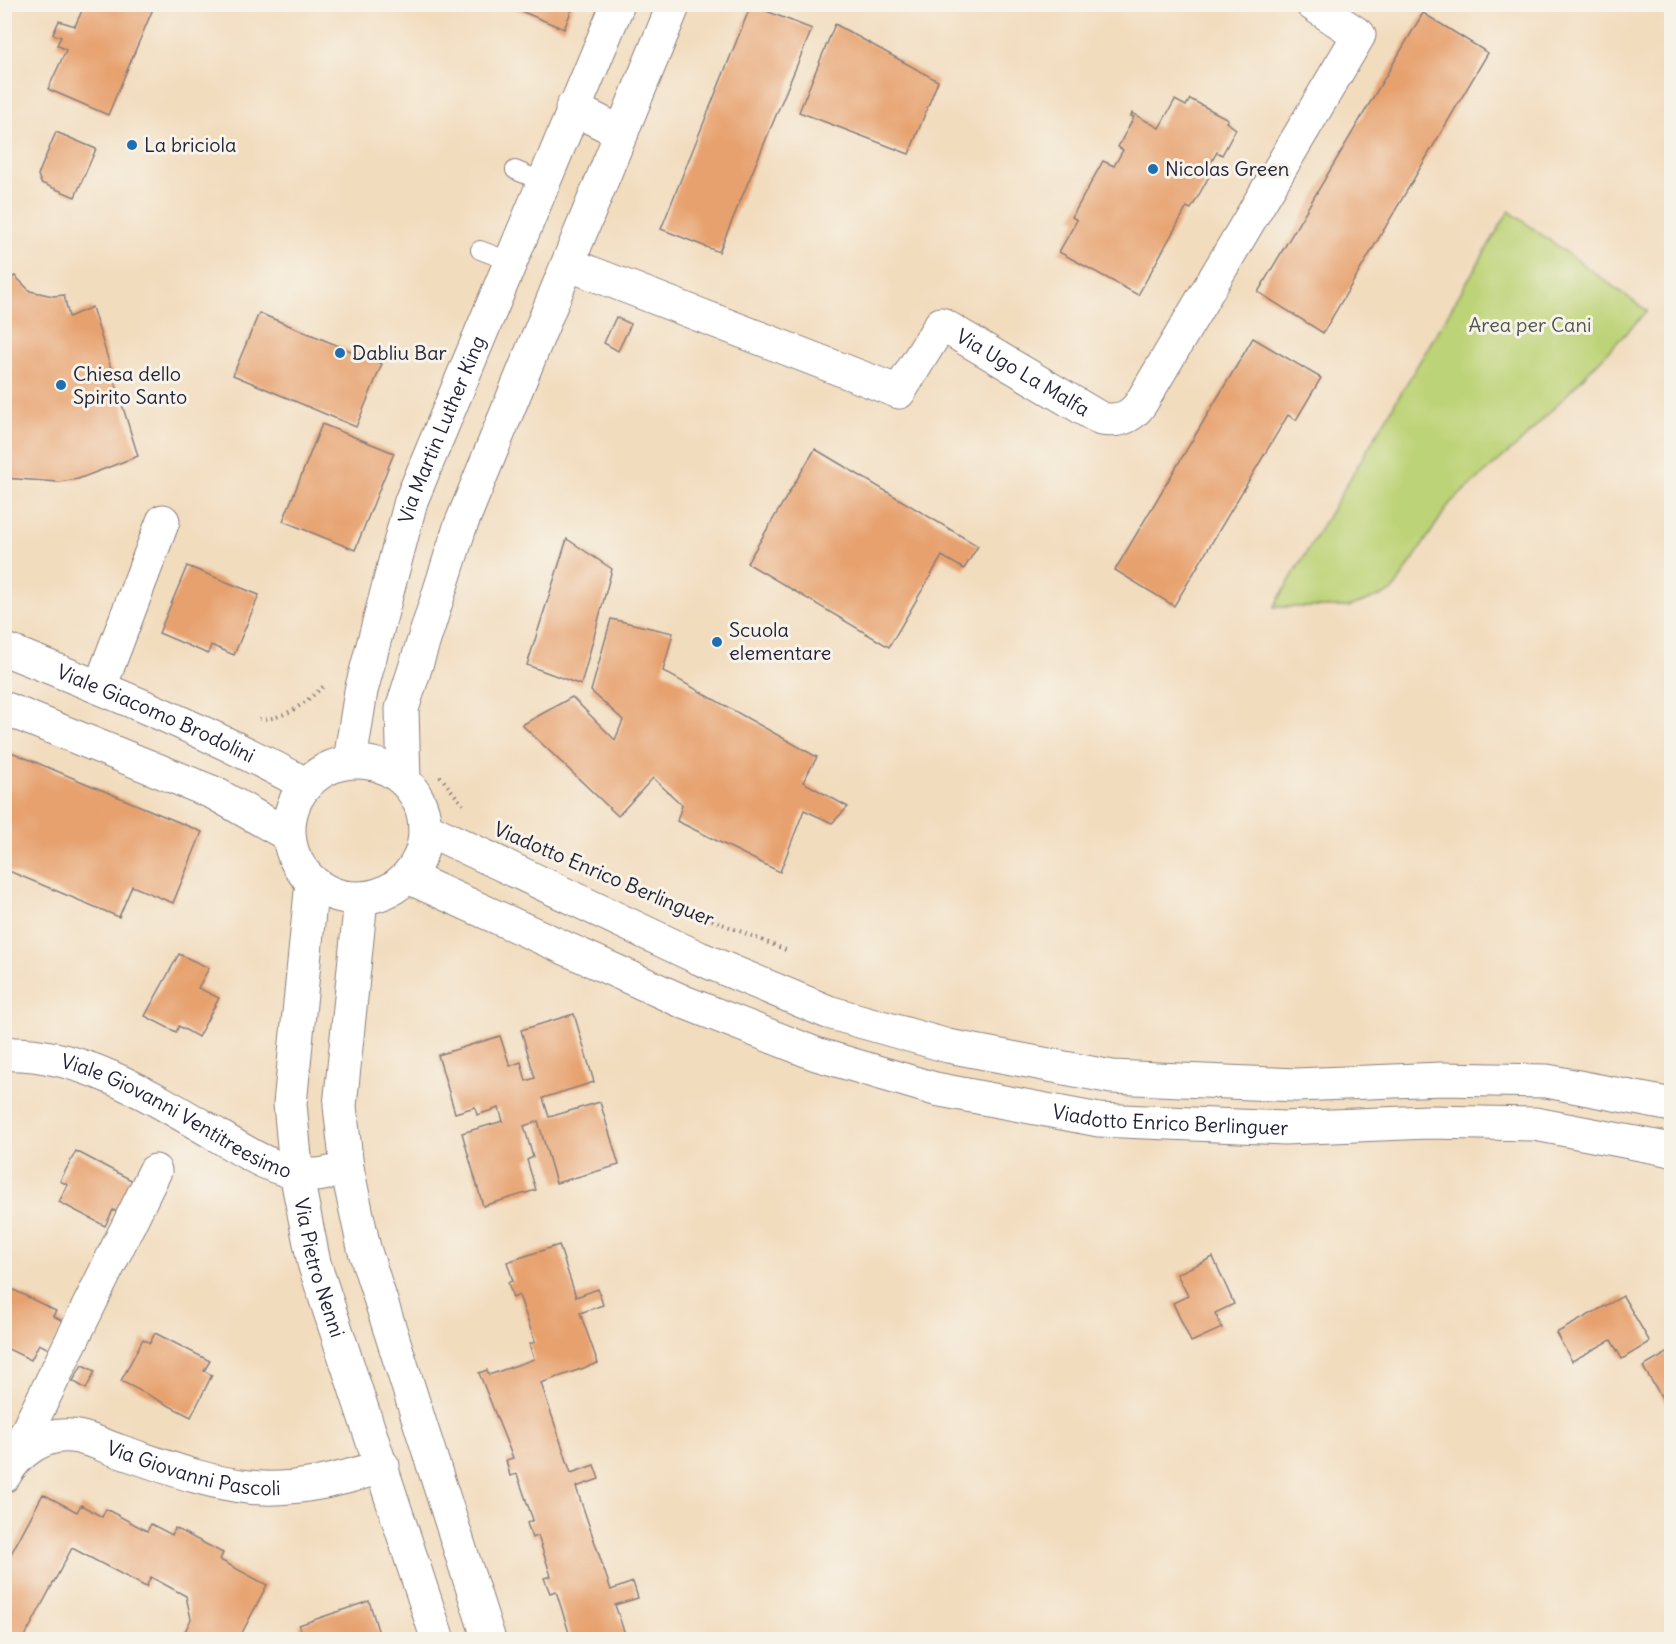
<svg xmlns="http://www.w3.org/2000/svg" width="1676" height="1644" font-family="Delius,sans-serif">
<rect width="100%" height="100%" fill="#f7f3e8"/>
<filter id="ink" filterUnits="userSpaceOnUse"><feTurbulence type="fractalNoise" baseFrequency=".0167" numOctaves="2"/><feDisplacementMap in="SourceGraphic" scale="12" xChannelSelector="R" yChannelSelector="G"/><feConvolveMatrix kernelMatrix="1 2 1 2 8 2 1 2 1" color-interpolation-filters="sRGB"/></filter>
<filter id="wash" filterUnits="userSpaceOnUse"><feTurbulence type="fractalNoise" baseFrequency=".008" numOctaves="4" result="noise"/><feDisplacementMap in="SourceGraphic" scale="24" xChannelSelector="R" yChannelSelector="G"/><feGaussianBlur stdDeviation="1.35" result="paint"/><feColorMatrix in="noise" values="0 0 0 0 0 0 0 0 0 0 0 0 0 0 0 0 0 1.4 0 .05"/><feComposite in="paint" operator="in"/></filter>
<g filter="url(#wash)">
<rect width="100%" height="100%" fill="#f2dcbe"/>
<polygon fill="#bdd377" stroke="#707a59" stroke-width="1.5" points="1509,211 1647,311 1523,440 1450,503 1392,592 1349,607 1274,607"/>
<g id="blocks">
<g fill="#e7a16e">
<polygon points="85,4 155,4 108,115 48,89 66,50 57,45 61,37 53,34 59,21 75,26"/>
<polygon points="504,4 574,4 564,29"/>
<polygon points="751,5 812,29 719,252 661,229"/>
<polygon points="1423,13 1488,53 1323,333 1258,292"/>
<polygon points="835,24 938,81 909,154 799,112"/>
<polygon points="1190,99 1228,119 1226,122 1236,129 1222,155 1217,152 1210,164 1208,169 1212,171 1191,209 1187,207 1138,295 1059,252 1077,220 1072,217 1103,161 1114,166 1123,150 1118,147 1134,117 1131,116 1132,113 1159,128 1175,100 1186,106"/>
<polygon points="56,132 96,149 75,197 41,183 38,175"/>
<polygon points="15,276 30,291 53,296 64,295 69,317 92,307 138,456 78,479 58,482 4,478 4,281"/>
<polygon points="259,313 382,364 356,427 233,375"/>
<polygon points="616,317 631,324 618,351 604,343"/>
<polygon points="1253,338 1321,378 1296,420 1288,415 1174,606 1115,570"/>
<polygon points="322,424 394,453 355,550 283,521"/>
<polygon points="815,449 978,546 964,569 942,556 889,647 747,563"/>
<polygon points="567,539 612,569 581,685 527,665"/>
<polygon points="187,566 259,595 234,655 211,645 208,654 159,633"/>
<polygon points="611,619 673,633 663,671 817,757 803,782 848,807 832,823 804,810 780,872 677,821 682,805 653,778 618,816 522,725 572,697 615,740 623,720 591,691"/>
<polygon points="4,749 202,832 173,903 132,886 119,917 4,869"/>
<polygon points="179,954 209,968 198,988 219,998 198,1037 179,1026 176,1032 145,1016"/>
<polygon points="574,1014 594,1082 543,1098 549,1117 600,1102 619,1165 556,1183 538,1121 524,1126 533,1157 527,1160 536,1190 483,1206 462,1133 503,1121 499,1108 477,1115 475,1107 455,1113 438,1055 500,1036 510,1066 521,1062 526,1081 535,1078 521,1030"/>
<polygon points="76,1151 137,1183 120,1214 113,1210 105,1226 59,1202 68,1185 60,1181"/>
<polygon points="559,1245 576,1297 598,1289 603,1305 580,1313 598,1363 541,1383 571,1473 594,1465 599,1479 576,1487 611,1590 633,1582 638,1598 615,1605 627,1640 562,1640 570,1636 556,1591 550,1593 544,1578 551,1576 538,1536 532,1538 527,1523 533,1520 517,1474 510,1476 506,1460 513,1458 479,1373 487,1370 489,1375 534,1359 529,1344 535,1342 519,1295 513,1298 508,1282 513,1281 507,1262"/>
<polygon points="1213,1257 1234,1304 1215,1313 1222,1328 1191,1342 1173,1303 1188,1296 1177,1274"/>
<polygon points="4,1285 56,1311 53,1316 65,1322 51,1350 39,1344 31,1360 4,1347"/>
<polygon points="1623,1296 1650,1342 1622,1359 1611,1340 1572,1361 1556,1333"/>
<polygon points="155,1333 210,1361 204,1371 212,1375 191,1417 121,1381 143,1339 150,1343"/>
<polygon points="1672,1350 1672,1414 1643,1367"/>
<polygon points="82,1365 95,1371 86,1389 73,1381"/>
<polygon points="43,1494 77,1512 81,1505 102,1517 106,1509 147,1531 151,1524 172,1535 175,1528 223,1553 220,1560 267,1585 242,1633 249,1637 247,1640 181,1640 191,1619 186,1596 151,1577 146,1587 72,1548 23,1640 4,1640 4,1567"/>
<polygon points="369,1601 381,1640 304,1640 299,1625"/>
</g>
</g>
</g>
<g filter="url(#ink)">
<use href="#blocks" fill-opacity="0" stroke="#8a7f7c" stroke-width="1.5"/>
<g fill="none" stroke-linecap="round" stroke-linejoin="round">
<g stroke="#8a7f7c" stroke-width="20">
<g id="service">
<polyline points="515,170 543,182"/>
<polyline points="480,250 509,261"/>
</g>
</g>
<g stroke="#8a7f7c" stroke-width="35">
<g id="minor">
<polyline points="572,108 622,133"/>
<path id="s1" d="M568 264 899 392 941 324 1101 419C1119 422 1131 418 1141 403L1359 35 1312 4"/>
<path id="s2" d="M4 649C107 690 208 731 305 784"/>
<polyline points="100,687 163,521"/>
<polyline points="4,708 214,793 288,835"/>
<polyline points="425,828 699,958 828,1012 948,1046 1112,1077 1296,1085 1442,1079 1547,1081 1672,1105"/>
<path id="s3" d="M408 877 684 1002 816 1054 935 1089 1099 1120 1284 1128 1429 1122 1535 1124 1672 1150"/>
<path id="s4" d="M4 1054C78 1051 151 1096 212 1132 243 1151 274 1172 312 1175 323 1176 336 1171 347 1168"/>
<polyline points="13,1460 155,1171"/>
<path id="s5" d="M4 1476C17 1453 43 1433 71 1436 87 1437 104 1446 119 1451 161 1465 203 1482 248 1487 293 1492 340 1480 383 1466"/>
</g>
</g>
<g stroke="#8a7f7c" stroke-width="35">
<g id="tertiary">
<path id="s6" d="M350 761 361 691 411 501 618 4"/>
<circle cx="357" cy="830" r="68"/>
<polyline points="404,780 402,709 460,527 674,4"/>
<path id="s7" d="M312 882 290 1104 297 1178 314 1263 438 1640"/>
<polyline points="361,899 340,1106 347,1168 364,1248 489,1640"/>
</g>
</g>
<g stroke="#8a7f7c" stroke-width="4" stroke-dasharray="1.5 4.5" stroke-linecap="butt">
<path d="M259 719C286 720 306 702 325 685"/>
<polyline points="440,776 463,805"/>
<polyline points="673,904 786,950"/>
</g>
<use href="#service" stroke="#fff" stroke-width="18"/>
<use href="#minor" stroke="#fff" stroke-width="33"/>
<use href="#tertiary" stroke="#fff" stroke-width="33"/>
</g>
</g>
<g fill="#1f6fb2" stroke="#f7f3e8" stroke-width="2">
<circle cx="132" cy="145" r="6"/>
<circle cx="1153" cy="169" r="6"/>
<circle cx="340" cy="353" r="6"/>
<circle cx="61" cy="385" r="6"/>
<circle cx="717" cy="642" r="6"/>
</g>
<g text-anchor="middle" stroke-width="6" stroke-linejoin="round" paint-order="stroke">
<g font-size="20" fill="#22223b" stroke="#f7f3e8" text-anchor="start">
<text x="144" y="152">La briciola</text>
<text x="1165" y="176">Nicolas Green</text>
<text x="352" y="360">Dabliu Bar</text>
<text x="73" y="381">Chiesa dello<tspan x="73" dy="23">Spirito Santo</tspan></text>
<text x="729" y="637">Scuola<tspan x="729" dy="23">elementare</tspan></text>
</g>
<g font-size="20" fill="#50574d" stroke="#f7f3e8">
<text x="1530" y="332">Area per Cani</text>
</g>
<g font-size="20" fill="#22223b" stroke="#f7f3e8">
<text dy="7" stroke="none"><textPath href="#s1" startOffset="530">Via Ugo La Malfa</textPath></text>
<text dy="7" stroke="none"><textPath href="#s6" startOffset="345">Via Martin Luther King</textPath></text>
<text dy="7" stroke="none"><textPath href="#s2" startOffset="165">Viale Giacomo Brodolini</textPath></text>
<text transform="translate(604 874) rotate(23)" y="7">Viadotto Enrico Berlinguer</text>
<text dy="7" stroke="none"><textPath href="#s4" startOffset="186">Viale Giovanni Ventitreesimo</textPath></text>
<text dy="7" stroke="none"><textPath href="#s3" startOffset="807">Viadotto Enrico Berlinguer</textPath></text>
<text dy="7" stroke="none"><textPath href="#s7" startOffset="390">Via Pietro Nenni</textPath></text>
<text dy="7" stroke="none"><textPath href="#s5" startOffset="210">Via Giovanni Pascoli</textPath></text>
</g>
</g>
<rect width="1676" height="1644" fill="none" stroke="#f7f3e8" stroke-width="24"/>
</svg>
